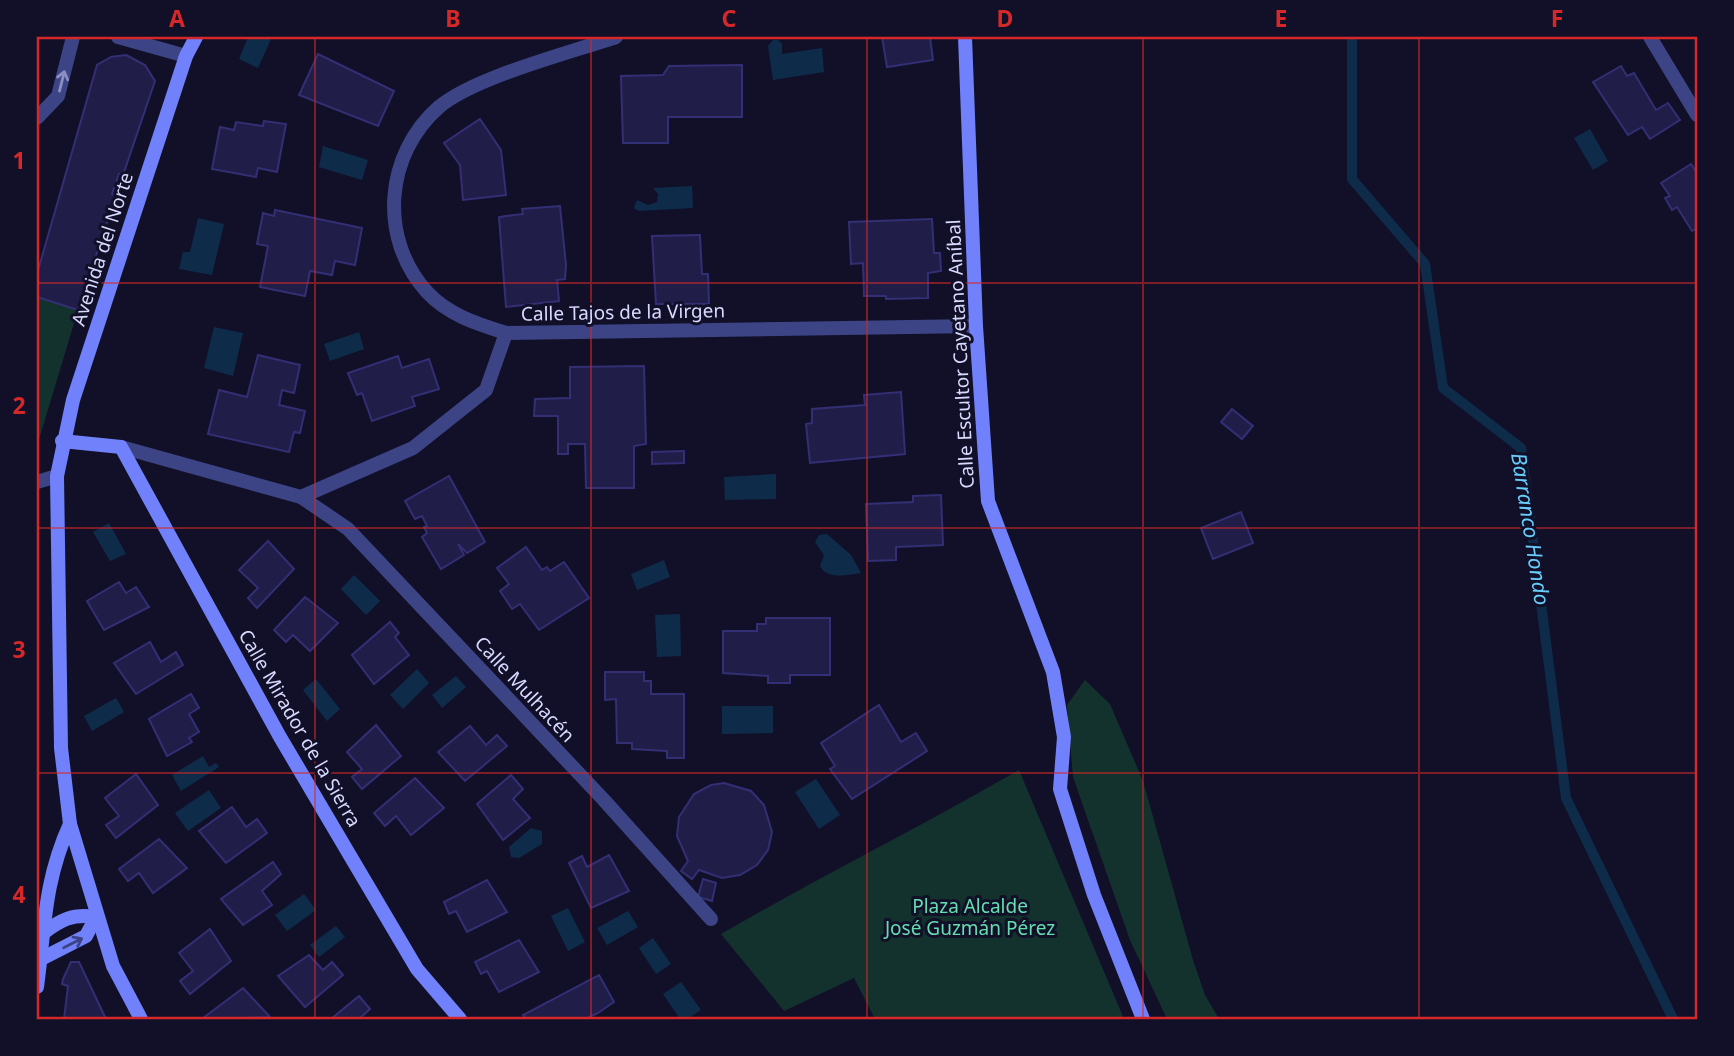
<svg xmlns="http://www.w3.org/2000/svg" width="1734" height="1056" font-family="'Noto Sans',sans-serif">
<rect width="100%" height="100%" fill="#111028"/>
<g fill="#14322d">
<polygon points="37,297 78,310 37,446"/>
<polygon points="1085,680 1110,704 1143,781 1193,960 1205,995 1219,1019 1167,1019 1130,940 1073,777 1067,705"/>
<path d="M1019 770 1124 1019H875L854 978 784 1011 721 934C819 877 921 827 1019 770Z"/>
</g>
<g fill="#0e2c4a">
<polygon points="248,37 272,37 258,68 239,59"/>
<polygon points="778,40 782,44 782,54 822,48 824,72 773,80 768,46 773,40"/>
<polygon points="1590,129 1608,161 1593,170 1574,138"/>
<polygon points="323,146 368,160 362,180 319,167"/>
<polygon points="692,186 693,208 639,211 634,208 637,200 648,205 657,202 658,194 653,188"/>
<polygon points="198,218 224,224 212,275 179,269 183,252 190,252"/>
<polygon points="214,327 243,333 233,376 204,368"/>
<polygon points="359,332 364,349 330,361 324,344"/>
<polygon points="776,474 776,499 725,500 724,477"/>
<polygon points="109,523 126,554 110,561 93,532"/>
<path d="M827 534 851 555 861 573C848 575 827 580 820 566L824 555 815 542 819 535Z"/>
<polygon points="664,560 670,577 637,590 631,574"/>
<polygon points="354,575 380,601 366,615 341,589"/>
<polygon points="680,614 681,656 657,657 655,615"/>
<polygon points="417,669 429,683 403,709 390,695"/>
<polygon points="456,676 466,687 442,708 432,695"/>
<polygon points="316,679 340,709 327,721 303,690"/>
<polygon points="116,698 124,712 92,731 84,716"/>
<polygon points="722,706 773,706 773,733 722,734"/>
<polygon points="203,756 209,767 216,763 219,767 181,791 172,775"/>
<polygon points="816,779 840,815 819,829 795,792"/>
<polygon points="209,790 221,808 188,831 175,813"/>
<polygon points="531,828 542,831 542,844 519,858 511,857 509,847"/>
<polygon points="304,894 316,910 287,931 275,915"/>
<polygon points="568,908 585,942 568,951 551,916"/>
<polygon points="628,911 638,927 607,945 597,928"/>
<polygon points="336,926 345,937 319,957 310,945"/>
<polygon points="653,938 671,964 656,974 639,948"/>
<polygon points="681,982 701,1010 687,1019 680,1019 663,994"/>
</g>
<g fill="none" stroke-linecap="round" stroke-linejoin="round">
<polyline stroke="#0e2c4a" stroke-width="10" points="1352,37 1352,179 1425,264 1443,388 1521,448 1566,798 1673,1019"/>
</g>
<g fill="#201d49" stroke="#332f74" stroke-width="2">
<polygon points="882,37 930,37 933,60 887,67"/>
<polygon points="318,54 394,91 378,126 299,95"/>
<polygon points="126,55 145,65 155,81 123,175 119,174 112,194 116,196 78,310 37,297 37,274 97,65 111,57"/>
<polygon points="742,65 742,117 668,117 668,143 623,143 621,76 663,75 669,66"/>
<polygon points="1621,66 1627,76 1634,73 1656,110 1668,103 1680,120 1650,139 1642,127 1628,135 1593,82"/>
<polygon points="480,119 501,150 506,195 463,200 460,165 444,143"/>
<polygon points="264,121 286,124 277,172 258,168 256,177 212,169 220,127 234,130 236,122 263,126"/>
<polygon points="1691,164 1697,173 1697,228 1692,231 1677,207 1672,210 1665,198 1670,196 1661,183"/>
<polygon points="560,206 566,265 565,279 557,280 559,301 506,307 499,217 523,214 522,209"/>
<polygon points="275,210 362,228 355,265 335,261 332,275 310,271 305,296 260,287 268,246 257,244 263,213 274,216"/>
<polygon points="932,219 934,253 940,253 941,271 928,273 928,298 886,299 886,296 864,296 863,263 851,264 849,222"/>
<polygon points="700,235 702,274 708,274 709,304 656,304 652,236"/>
<polygon points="258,355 300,365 294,393 282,390 279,405 305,411 300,433 294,432 289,452 208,434 219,390 247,397"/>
<polygon points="398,356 402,368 429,359 439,389 412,397 415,406 372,421 362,393 357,395 348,373"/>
<polygon points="644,366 646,444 634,446 634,488 586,488 585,444 568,444 568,454 558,454 558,416 534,416 535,399 570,398 570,367"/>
<polygon points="901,392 905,454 810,463 806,424 812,423 812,409 865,405 864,395"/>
<polygon points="1232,409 1253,426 1242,439 1221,422"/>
<polygon points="684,451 684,463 652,464 652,452"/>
<polygon points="449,476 485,542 467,553 458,544 464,555 441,569 422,537 427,533 424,527 427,526 422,516 415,519 405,501"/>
<polygon points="941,495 943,545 896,547 896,560 868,561 866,504 913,502 913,496"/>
<polygon points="1241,512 1253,543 1213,559 1201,528"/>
<polygon points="268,541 294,569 257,608 248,598 258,588 239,570"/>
<polygon points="526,547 542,570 547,567 550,571 564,562 589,598 539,630 520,604 512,609 500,591 509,584 497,568"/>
<polygon points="119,582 126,593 136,587 149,607 104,630 87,601"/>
<polygon points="305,597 338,623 310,651 293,635 286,642 274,630"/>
<polygon points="766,618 830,618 830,675 790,675 790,683 768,683 768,676 723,673 723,631 757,631 757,624 766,624"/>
<polygon points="390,622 399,633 395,637 409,655 374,684 352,655"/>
<polygon points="150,642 161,662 176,652 183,665 136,694 114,663"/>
<polygon points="605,672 644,672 644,681 651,681 651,694 684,694 684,758 667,758 667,751 632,749 632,743 617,743 616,699 605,700"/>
<polygon points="191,694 199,708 189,714 199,732 189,738 192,742 167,756 149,719"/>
<polygon points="879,705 901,742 916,733 927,751 852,799 830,769 835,766 821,743"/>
<polygon points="376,725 401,756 362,789 352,777 362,769 347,752"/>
<polygon points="470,726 486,745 497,735 507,746 465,781 438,752"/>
<polygon points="136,774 158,805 116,838 106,825 119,816 105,798"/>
<polygon points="511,775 523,789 513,799 530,818 503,840 477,804"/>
<polygon points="415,778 444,808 411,835 396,816 385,826 374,813"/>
<polygon points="724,783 751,791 764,805 772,832 768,850 757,865 740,875 722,878 699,870 692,879 681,871 688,861 677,836 679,817 694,794 711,785"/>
<polygon points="232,807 246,827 257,819 267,833 226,863 199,831"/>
<polygon points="159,839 187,868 153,893 139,873 128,881 119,869"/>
<polygon points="609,855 629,891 591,908 569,863 582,856 587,867"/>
<polygon points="273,862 281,874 262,891 272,905 243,925 221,899"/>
<polygon points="703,879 716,883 712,901 698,897"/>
<polygon points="487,880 507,912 467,932 456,911 449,914 444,902"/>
<polygon points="210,929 231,961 190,994 180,981 193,971 179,953"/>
<polygon points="519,940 539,972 499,992 487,971 481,974 475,962"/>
<polygon points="309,955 323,970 332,962 343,975 305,1007 278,976"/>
<polygon points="71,962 79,962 106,1019 64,1019 68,986 62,984 63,979"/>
<polygon points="599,975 614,1002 598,1013 585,1019 526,1019 523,1015"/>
<polygon points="243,988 270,1017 204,1019 203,1018"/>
<polygon points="359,996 370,1009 359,1019 331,1019"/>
</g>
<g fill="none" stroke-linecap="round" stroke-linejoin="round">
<g stroke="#3c4486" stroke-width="14">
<polyline points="118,37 186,56"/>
<path d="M616 37C569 53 475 77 439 107 385 154 378 238 427 292 448 315 478 324 506 333L976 326"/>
<polyline points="1650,37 1697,115"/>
<polyline points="37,118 58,96 73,37"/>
<polyline points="121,447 301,497 413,448 486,390 506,333"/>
<polyline points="37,482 57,476"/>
<polyline points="301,497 348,529 603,799 711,919"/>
</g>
<g stroke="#7181fc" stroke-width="14">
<polyline points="965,37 976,326 988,501 1053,672 1064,737 1060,789 1094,895 1143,1019"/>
<polyline points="62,441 121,447 280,737 417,969 460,1019"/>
<path d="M42 934C60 920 73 913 96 917"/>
<polyline points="41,959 86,936 96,917"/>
<path d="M37 987C45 927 44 881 70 824"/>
<polyline points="141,1019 113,966 70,824 61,748 57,476 73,400 186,56 196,37"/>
</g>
</g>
<defs><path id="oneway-shaft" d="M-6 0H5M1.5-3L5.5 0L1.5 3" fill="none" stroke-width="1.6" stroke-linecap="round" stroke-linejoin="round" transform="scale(1.75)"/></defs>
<use stroke="#8a8ec2" href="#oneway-shaft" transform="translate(62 81) rotate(-76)"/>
<use stroke="#3c4387" href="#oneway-shaft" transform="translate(73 943) rotate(-27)"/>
<path fill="none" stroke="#d62828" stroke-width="2" stroke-opacity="0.55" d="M315 37V1019M591 37V1019M867 37V1019M1143 37V1019M1419 37V1019M37 283H1697M37 528H1697M37 773H1697"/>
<g text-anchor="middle" stroke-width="6" stroke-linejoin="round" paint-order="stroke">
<g font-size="19" fill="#d8d9fe" stroke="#111028">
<text transform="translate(102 249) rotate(-72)" y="7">Avenida del Norte</text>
<text transform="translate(623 312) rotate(-1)" y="7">Calle Tajos de la Virgen</text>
<text transform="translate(960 354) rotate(-93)" y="7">Calle Escultor Cayetano Aníbal</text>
<text transform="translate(525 689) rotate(47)" y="7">Calle Mulhacén</text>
<text transform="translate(300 728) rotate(60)" y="7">Calle Mirador de la Sierra</text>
</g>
<g font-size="19" fill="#64deaf" stroke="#111028">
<text x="970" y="913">Plaza Alcalde<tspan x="970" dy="22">José Guzmán Pérez</tspan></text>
</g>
<g font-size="21" font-style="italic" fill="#68ccfc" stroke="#111028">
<text transform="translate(1530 529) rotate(81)" y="7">Barranco Hondo</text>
</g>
</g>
<rect width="1734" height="1056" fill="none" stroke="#111028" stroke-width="77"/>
<rect x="38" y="38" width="1658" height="980" fill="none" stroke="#d62828" stroke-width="2.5"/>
<g font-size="23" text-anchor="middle" font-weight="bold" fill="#d62828">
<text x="177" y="27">A</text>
<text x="453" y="27">B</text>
<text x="729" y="27">C</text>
<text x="1005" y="27">D</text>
<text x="1281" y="27">E</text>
<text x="1557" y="27">F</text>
<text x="19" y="169">1</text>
<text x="19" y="414">2</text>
<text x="19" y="658">3</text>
<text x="19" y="903">4</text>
</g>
</svg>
